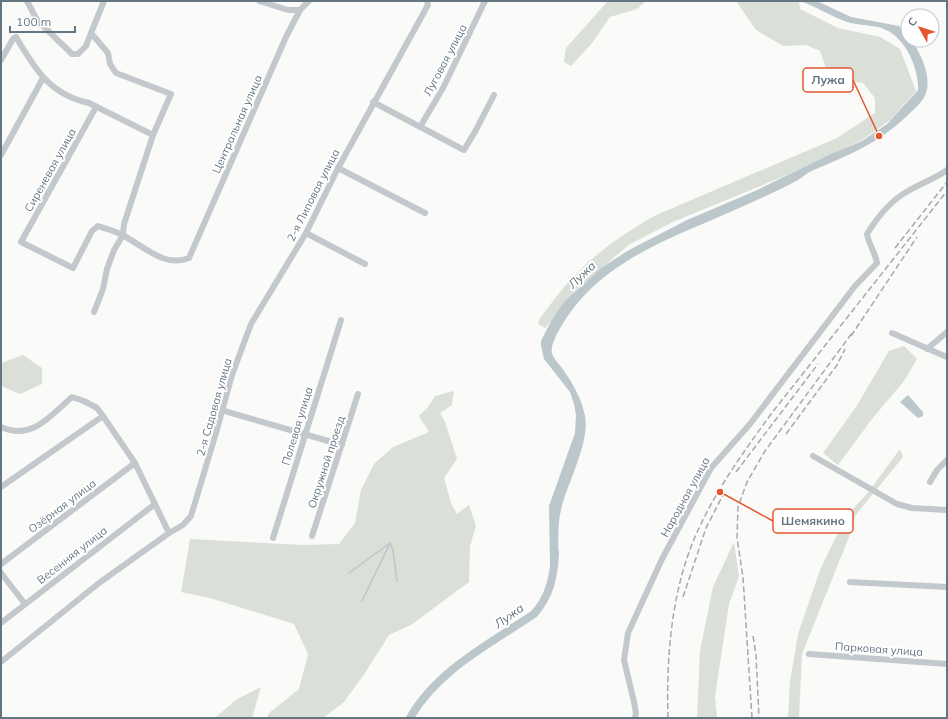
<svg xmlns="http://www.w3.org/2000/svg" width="948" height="719" font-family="Mulish,sans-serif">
<rect width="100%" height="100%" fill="#fafaf8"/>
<g fill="#dadfd7">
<polygon points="608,1 646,1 637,9 610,17 592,43 571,66 564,62 566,48"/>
<path d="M736 1H799L800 9 838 28 880 37 900 49 916 91 890 120 862 140 787 175 673 222 630 244 578 288 545 328 538 324 540 318C551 304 562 288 575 275 598 251 625 233 654 216L837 138 875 113V98L863 83 849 81 828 74 820 51 806 45 783 46 756 30Z"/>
<polygon points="904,346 917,359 904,381 872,419 838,465 823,453 856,407 889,351"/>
<polygon points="23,355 42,368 42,384 20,394 1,386 1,363"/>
<polygon points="454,391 452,405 440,413 445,422 457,459 444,478 451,503 457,514 469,505 476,526 470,546 469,582 411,625 389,635 365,673 344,702 323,718 267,718 269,713 299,689 308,654 294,624 210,598 181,592 190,539 303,545 339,544 355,523 361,490 374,464 393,447 429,432 419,416 428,407 435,396"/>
<polygon points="900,449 903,457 855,516 849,537 802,654 799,718 788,718 790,682 798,634 820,570 846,516 866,495"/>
<polygon points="734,542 739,576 729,604 715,696 717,718 697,718 700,651 713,587"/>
<polygon points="261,687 252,718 215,718 237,699"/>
</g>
<g fill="#bbc7cb">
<path d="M799 1H817L851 17 899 26 908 35V40H912C920 54 932 75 926 93 923 102 914 109 907 116 877 144 851 154 814 170 808 172 803 177 798 180 778 191 757 200 737 209 672 238 601 260 562 325 558 332 550 345 552 353 553 358 559 364 562 368 572 382 582 399 585 416 590 443 567 483 561 510 557 526 559 545 558 562L550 564 549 506 575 433 576 415 574 404 570 392 544 359 541 346V341L551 321 564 302 601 268 629 250 687 220 755 191 831 154 862 141 887 124 918 90C919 69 906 39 886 30 874 24 859 26 847 22 830 16 816 6 799 1Z"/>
<polygon points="908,395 923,412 923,416 918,418 900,402"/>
</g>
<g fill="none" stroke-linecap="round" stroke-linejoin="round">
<g stroke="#bbc7cb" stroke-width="1.5">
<polyline points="349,573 390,543"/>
<polyline points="362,601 390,543 393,550 397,581"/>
</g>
<path stroke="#bbc7cb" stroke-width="8" d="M410 718C436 671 491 643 534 614 550 596 554 576 555 553"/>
<g stroke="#c3c8cc" stroke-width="6">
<polyline points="27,1 37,20 72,54 78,54 86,46 91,33"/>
<polyline points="259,1 288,10 300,10"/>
<path d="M1 60 13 39 16 37C35 69 50 95 89 103L153 135"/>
<polyline points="373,102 464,150 476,130 494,95"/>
<path d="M96 107 21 242 73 268 92 231 98 226C106 229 116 231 124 236 145 247 165 268 189 258L286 37 300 10 309 1"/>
<polyline points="420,127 443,88 485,1"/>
<polyline points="1,155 43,78"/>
<polyline points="338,168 425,213"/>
<polyline points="306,233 365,264"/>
<polyline points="94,312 103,289 107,269 114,250 123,235 124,224 153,135 171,94 116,73 110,64 108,53 91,33 104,1"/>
<polyline points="892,333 947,357"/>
<polyline points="927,349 947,332"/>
<polyline points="221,410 342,445"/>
<path d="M1 427C32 441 50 416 72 397L84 401 97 408 103 416 135 463 169 533"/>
<polyline points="813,456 897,504 912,508 947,510"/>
<polyline points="930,482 937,470 947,460"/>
<polyline points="1,487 103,416"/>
<polyline points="312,536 358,394"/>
<polyline points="273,538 341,320"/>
<polyline points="1,564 135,463"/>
<polyline points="1,573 25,604"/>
<polyline points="850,582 947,587"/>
<polyline points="1,623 155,504"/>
<polyline points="809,654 947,664"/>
<polyline points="1,662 99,583 169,533 183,525 191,516 216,433 232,375 251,324 306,233 338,168 428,5 427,1"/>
<path d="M635 718 636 713 634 702 624 660 628 633 662 559 711 468 750 424 855 286 877 263C875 252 869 245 867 234 878 216 890 201 908 191 921 183 935 179 947 170"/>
</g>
<g stroke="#a2aab0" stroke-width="1.5" stroke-dasharray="6 3" stroke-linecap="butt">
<polyline points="895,248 947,182"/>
<polyline points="851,336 917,237"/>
<polyline points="786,434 837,365 845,349"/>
<polyline points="736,472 818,364"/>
<polyline points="683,597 706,528 724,493"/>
<polyline points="753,636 756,655 759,718"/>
<path d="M668 718C666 654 672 582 701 524 720 484 745 450 771 414L947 191"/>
<polyline points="752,718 743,577 737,538 738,507 747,482 765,451 852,333"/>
</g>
</g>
<g text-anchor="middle" stroke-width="4" stroke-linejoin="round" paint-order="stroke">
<g font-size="11" fill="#657683" stroke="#fff">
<text transform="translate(445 60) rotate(-62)" y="4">Луговая улица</text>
<text transform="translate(237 124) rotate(-66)" y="4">Центральная улица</text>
<text transform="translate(50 170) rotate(-61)" y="4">Сиреневая улица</text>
<text transform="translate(313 195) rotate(-63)" y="4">2-я Липовая улица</text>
<text transform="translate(214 407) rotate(-74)" y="4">2-я Садовая улица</text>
<text transform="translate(297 426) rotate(-73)" y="4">Полевая улица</text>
<text transform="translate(326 462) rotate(-72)" y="4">Окружной проезд</text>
<text transform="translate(685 497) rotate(-61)" y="4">Народная улица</text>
<text transform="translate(62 506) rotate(-37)" y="4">Озёрная улица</text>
<text transform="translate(72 555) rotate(-38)" y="4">Весенняя улица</text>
<text transform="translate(879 649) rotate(4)" y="4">Парковая улица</text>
</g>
<g font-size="12" font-style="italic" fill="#60757c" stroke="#fff">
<text transform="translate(582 275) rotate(-44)" y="4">Лужа</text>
<text transform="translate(509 616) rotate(-35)" y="4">Лужа</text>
</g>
</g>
<path fill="none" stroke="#e4572e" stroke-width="1.5" d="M879 136L853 80M720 492L773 521"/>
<g fill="#e4572e" stroke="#fff" stroke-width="1.5">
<circle cx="879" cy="136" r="4"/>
<circle cx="720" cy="492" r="4"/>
</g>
<g fill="#fff" stroke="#e4572e" stroke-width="1.5">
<rect x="803" y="68" width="50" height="24" rx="4"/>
<rect x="773" y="509" width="80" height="24" rx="4"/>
</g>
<g font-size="12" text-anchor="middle" font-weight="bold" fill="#657683">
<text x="828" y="84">Лужа</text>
<text x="813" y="525">Шемякино</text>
</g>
<rect width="948" height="719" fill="none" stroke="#657683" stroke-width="4"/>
<g transform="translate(920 28) rotate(309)"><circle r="19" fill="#ffffff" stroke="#c1c8cd"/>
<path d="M0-3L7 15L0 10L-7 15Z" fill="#e4572e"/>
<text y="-6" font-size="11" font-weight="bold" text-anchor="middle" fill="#657683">С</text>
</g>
<path d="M10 26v6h65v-6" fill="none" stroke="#657683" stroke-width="2"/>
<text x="16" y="26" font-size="12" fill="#657683" stroke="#ffffff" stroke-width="3" paint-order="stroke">100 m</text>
</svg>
